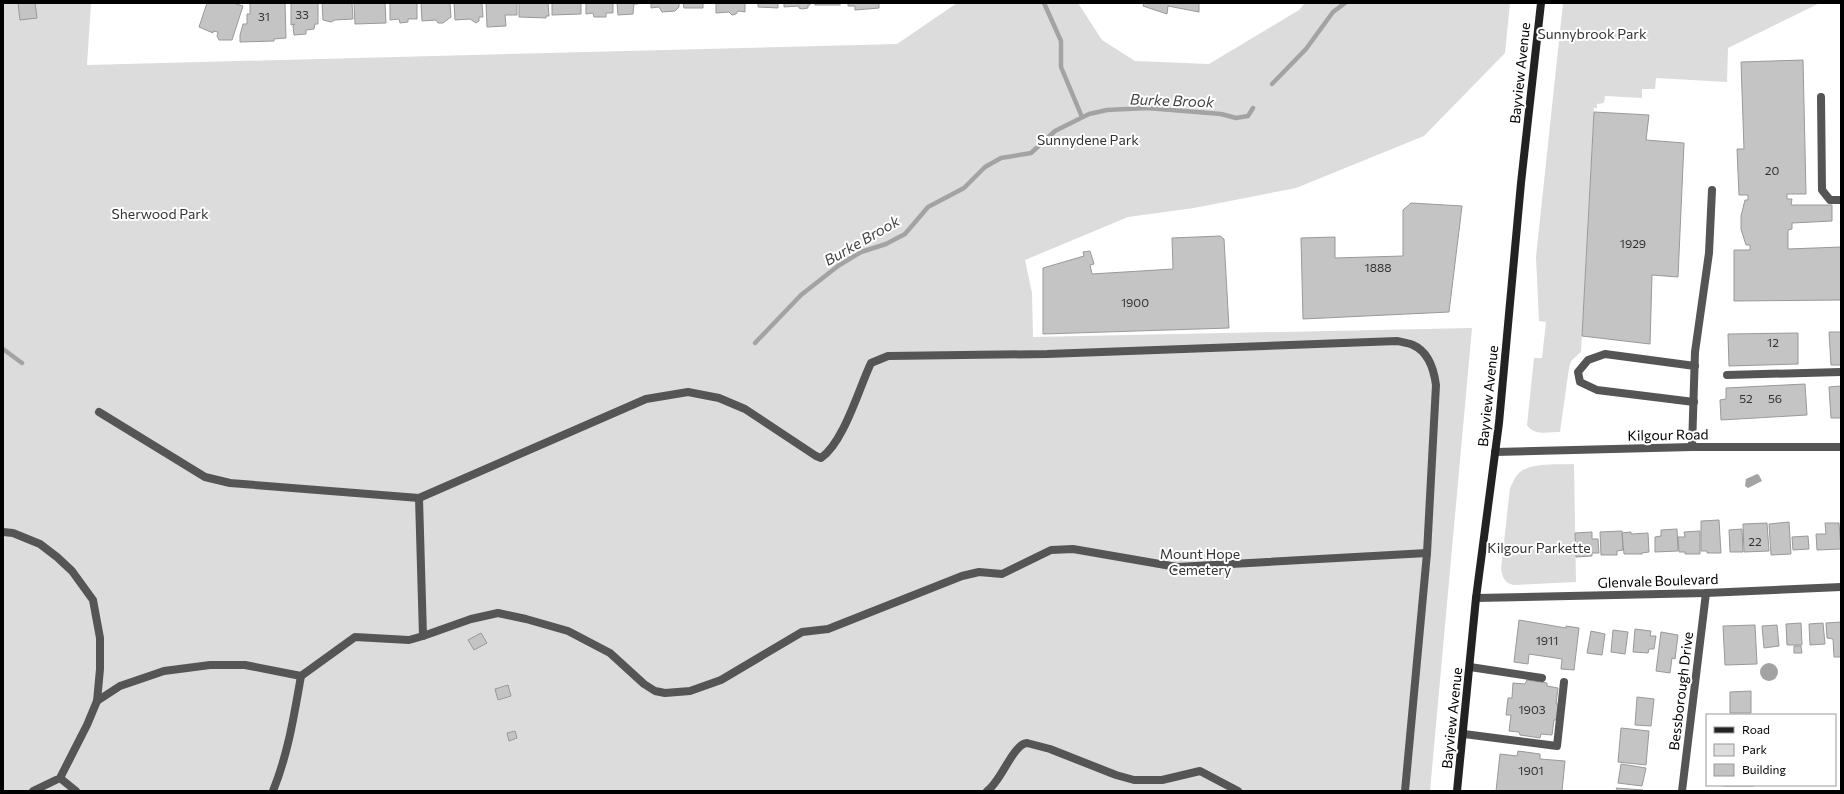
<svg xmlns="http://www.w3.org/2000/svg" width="1844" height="794" font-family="Commissioner,sans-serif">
<rect width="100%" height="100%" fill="#fff"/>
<g fill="#dcdcdc">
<polygon points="3,3 91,3 87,65 897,44 957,3 1078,3 1102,40 1135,61 1209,64 1299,10 1305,3 1510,3 1505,53 1424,136 1296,188 1194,208 1128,217 1025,260 1032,293 1033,337 1472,328 1430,791 3,791"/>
<path d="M1563 3H1820L1728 48 1727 82 1656 78 1655 89H1642V98L1605 96 1604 103 1597 104V108H1594L1581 352 1571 361 1569 368 1560 432C1549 432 1534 436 1527 425L1534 358H1542L1546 322 1539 321 1536 257Z"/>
<path d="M1574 464 1576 582 1513 585C1504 582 1503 578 1501 569L1510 488C1513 483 1515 476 1520 472 1533 462 1558 465 1574 464Z"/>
</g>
<g fill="#a3a3a3">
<polygon points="1757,474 1759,475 1762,481 1748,488 1745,486 1746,479"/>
<circle cx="1769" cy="672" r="9"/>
</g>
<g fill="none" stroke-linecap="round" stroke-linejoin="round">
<g stroke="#a3a3a3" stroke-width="4.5">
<polyline points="1044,3 1061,41 1061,67 1082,117"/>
<polyline points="1272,84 1306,49 1333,12 1345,3"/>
<polyline points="755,343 801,295 838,266 861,252 886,244 905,234 928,207 964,188 985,167 1001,158 1031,153 1055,131 1089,114 1107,110 1147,108 1221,114 1236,118 1248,116 1253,108"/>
<polyline points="3,349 22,363"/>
</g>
</g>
<g fill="#c4c4c4" stroke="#999">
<polygon points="18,3 35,3 37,18 20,20"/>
<polygon points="207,3 233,3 243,6 232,40 219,40 217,36 218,32 213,31 213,33 199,27"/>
<polygon points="250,3 285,3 286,38 274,39 274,41 240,42 240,35 243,24 247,24 247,14 250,14"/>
<polygon points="291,3 318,3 318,24 315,24 314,29 306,30 306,34 294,35 293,26 295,24 291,25"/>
<polygon points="322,3 352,3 353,19 335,20 331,22 323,20"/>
<polygon points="354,3 385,3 386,23 355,24"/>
<polygon points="390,3 417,3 417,19 408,19 408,22 400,23 399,19 390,20"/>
<polygon points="421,3 450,3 451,17 443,23 438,23 436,20 422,21"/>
<polygon points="454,3 482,3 483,17 479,17 479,21 476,23 470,19 455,20"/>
<polygon points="486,3 517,3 517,15 505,15 506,26 487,27"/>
<polygon points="519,3 548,3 549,16 546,16 546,18 519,17"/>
<polygon points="552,3 581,3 581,14 552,15"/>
<polygon points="586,3 613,3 613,13 606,13 606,17 594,17 593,13 586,14"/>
<polygon points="617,3 638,3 638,4 634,4 633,14 618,15"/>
<polygon points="651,3 679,3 679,7 675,11 662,12 659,7 651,8"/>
<polygon points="683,3 703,3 703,8 684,8"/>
<polygon points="716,3 745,3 745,12 738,11 736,14 732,15 729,12 716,13"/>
<polygon points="758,3 778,3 778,8 758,7"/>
<polygon points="784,3 810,3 810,5 808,5 808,8 802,9 799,8 799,6 784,7"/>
<rect x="815" y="3" width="25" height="2"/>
<polygon points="848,3 879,3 879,8 855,10 855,6 848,6"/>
<polygon points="1144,3 1199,3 1199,12 1168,6 1167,14 1143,6"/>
<polygon points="1803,60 1806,194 1787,194 1787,199 1792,199 1791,205 1832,205 1832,221 1792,223 1792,229 1788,230 1788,249 1841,247 1841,300 1734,301 1734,250 1750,250 1750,245 1746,245 1741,229 1741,216 1745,200 1748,200 1748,195 1739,195 1737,149 1744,149 1741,62"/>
<polygon points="1594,112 1649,115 1646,140 1684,143 1678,277 1652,275 1650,344 1582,336"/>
<polygon points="1411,203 1462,206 1449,312 1303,319 1301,238 1335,237 1335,258 1403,256 1403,210"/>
<polygon points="1220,236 1224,239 1229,328 1043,334 1043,268 1084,256 1083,252 1090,251 1094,264 1090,265 1092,274 1173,269 1172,238"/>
<polygon points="1829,332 1841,332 1841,365 1831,365"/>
<polygon points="1798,333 1798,364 1729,366 1728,334"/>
<polygon points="1805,384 1807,415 1721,420 1720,400 1726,399 1726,388"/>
<polygon points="1841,386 1841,418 1831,418 1829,387"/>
<polygon points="1719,520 1721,553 1707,553 1707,551 1701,551 1701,521"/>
<polygon points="1789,522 1791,554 1771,555 1769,524"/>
<polygon points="1767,523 1769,551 1744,552 1743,524"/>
<polygon points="1825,523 1839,523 1841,549 1817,550 1816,534 1826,534"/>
<polygon points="1677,529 1678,551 1655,552 1655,537 1661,536 1661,530"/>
<polygon points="1742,529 1743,552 1730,552 1729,530"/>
<polygon points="1622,531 1623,550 1617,551 1617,555 1601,555 1600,532"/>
<polygon points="1700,531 1700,554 1685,554 1685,552 1679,552 1678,537 1685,537 1684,532"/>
<polygon points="1592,532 1592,539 1598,539 1599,553 1592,553 1592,556 1576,557 1575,533"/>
<polygon points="1631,532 1631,534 1648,533 1649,552 1642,553 1642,554 1624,554 1622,533"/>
<polygon points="1808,536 1809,549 1793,550 1792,537"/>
<polygon points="1519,620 1566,628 1566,626 1579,628 1574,670 1561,669 1562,659 1529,654 1528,664 1514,662"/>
<polygon points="1841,622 1841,657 1834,657 1833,639 1827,638 1826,623"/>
<polygon points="1801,623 1802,645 1787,645 1786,624"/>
<polygon points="1823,623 1825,644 1810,645 1809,624"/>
<polygon points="1755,625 1757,664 1725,665 1723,626"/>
<polygon points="1777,625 1779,646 1764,648 1762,626"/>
<polygon points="1635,629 1651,631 1650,636 1656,636 1654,649 1649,649 1648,653 1633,652"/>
<polygon points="1613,630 1628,632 1625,654 1611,652"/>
<polygon points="1591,631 1605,634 1602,655 1587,653"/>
<polygon points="1661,632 1678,635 1675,659 1672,658 1670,673 1656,671"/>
<polygon points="481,633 487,643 474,650 468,640"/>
<polygon points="1794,646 1801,646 1802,653 1794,653"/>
<polygon points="1527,680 1547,683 1547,686 1558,688 1556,704 1559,704 1557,720 1554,720 1552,735 1541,734 1540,738 1520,735 1519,732 1509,731 1511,715 1506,715 1508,698 1512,698 1513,683 1525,684"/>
<polygon points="508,685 511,696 498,700 495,689"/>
<polygon points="1751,691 1751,713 1730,713 1730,692"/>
<polygon points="1637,697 1654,699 1651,726 1635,725"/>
<polygon points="1621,728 1649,731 1646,765 1618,762"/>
<polygon points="515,731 517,738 509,741 507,733"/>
<polygon points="1518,751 1540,754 1540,759 1565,761 1562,791 1496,791 1500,754 1517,756"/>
<polygon points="1621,764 1646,768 1642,786 1618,783"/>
<rect x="1724" y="785" width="29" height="1"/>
<polygon points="1616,788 1643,790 1643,791 1618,791"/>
</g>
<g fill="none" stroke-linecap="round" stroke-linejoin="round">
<g stroke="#555" stroke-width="8">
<polyline points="1821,97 1822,190 1830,200 1841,200"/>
<polyline points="1727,375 1841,372"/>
<polyline points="1694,402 1597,390 1580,382 1578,372 1588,360 1605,354 1695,366"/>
<path d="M99 412 205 477 230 483 419 498 646 399 688 392 719 398 745 409 816 456 821 458C844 442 859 388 871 363L888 356 1047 354 1397 341C1402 342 1408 343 1413 345 1429 352 1434 370 1436 385L1427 553 1405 791"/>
<polyline points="1692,447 1695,352 1709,253 1712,190"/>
<polyline points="419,498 423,636"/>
<polyline points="3,532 13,533 40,544 57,557 72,571 93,600 100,638 100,669 97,701 87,725 60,778 33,791"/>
<polyline points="1470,667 1542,678"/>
<polyline points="97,701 120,686 164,671 210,665 245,665 301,676"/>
<polyline points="1464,734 1557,746 1564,682"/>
<polyline points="60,778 76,791"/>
<path d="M273 791C288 754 294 716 301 676L355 637 409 640 423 636 471 619 498 613 526 619 568 631 610 653 644 684 655 691 665 693 690 691 721 680 802 632 828 629 962 576 979 572 1002 574 1051 550 1073 549 1177 567 1427 553"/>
<path d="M987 791C1001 782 1013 744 1027 743L1050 749 1116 775 1134 780H1162L1200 771 1238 791"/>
</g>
<g stroke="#555" stroke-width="8">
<polyline points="1495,452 1692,447 1841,447"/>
<polyline points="1476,598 1706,593 1841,587"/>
<polyline points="1682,791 1706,593"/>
</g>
<polyline stroke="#222" stroke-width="8" points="1457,791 1476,598 1499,423 1521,183 1541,3"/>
</g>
<g text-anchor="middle" stroke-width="4" stroke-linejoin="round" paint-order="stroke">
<g font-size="12" fill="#313131">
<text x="302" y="19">33</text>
<text x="264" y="21">31</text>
<text x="1772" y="175">20</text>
<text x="1633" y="248">1929</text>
<text x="1378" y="272">1888</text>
<text x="1135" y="307">1900</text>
<text x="1773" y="347">12</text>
<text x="1746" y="403">52</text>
<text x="1775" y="403">56</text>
<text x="1755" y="546">22</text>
<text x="1547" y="645">1911</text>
<text x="1532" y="714">1903</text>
<text x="1531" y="775">1901</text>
</g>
<g font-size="14" fill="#333" stroke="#fff">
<text x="1592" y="39">Sunnybrook Park</text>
<text x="1088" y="145">Sunnydene Park</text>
<text x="160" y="219">Sherwood Park</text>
<text x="1539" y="553">Kilgour Parkette</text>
<text x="1200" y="559">Mount Hope<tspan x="1200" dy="16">Cemetery</tspan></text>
</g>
<g font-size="14" fill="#000" stroke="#fff">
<text transform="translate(1520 73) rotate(-84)" y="5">Bayview Avenue</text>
<text transform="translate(1488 396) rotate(-84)" y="5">Bayview Avenue</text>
<text transform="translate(1668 435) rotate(-1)" y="5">Kilgour Road</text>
<text transform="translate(1658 581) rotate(-2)" y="5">Glenvale Boulevard</text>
<text transform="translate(1681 691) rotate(-83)" y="5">Bessborough Drive</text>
<text transform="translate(1452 718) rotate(-84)" y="5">Bayview Avenue</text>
</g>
<g font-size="15" font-style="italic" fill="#444" stroke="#fff">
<text transform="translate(1172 101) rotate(2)" y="5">Burke Brook</text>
<text transform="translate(862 241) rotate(-30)" y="5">Burke Brook</text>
</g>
</g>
<rect width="1844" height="794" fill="none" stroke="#000000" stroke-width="8"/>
<rect x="1706" y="714" width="130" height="72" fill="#ffffff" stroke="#999999"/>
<rect x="1714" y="727" width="20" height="6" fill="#222222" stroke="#999999"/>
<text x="1742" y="734" font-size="12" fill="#000000">Road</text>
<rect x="1714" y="744" width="20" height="12" fill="#dcdcdc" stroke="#999999"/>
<text x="1742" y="754" font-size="12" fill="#000000">Park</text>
<rect x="1714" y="764" width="20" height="12" fill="#c4c4c4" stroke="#999999"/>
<text x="1742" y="774" font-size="12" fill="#000000">Building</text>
</svg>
